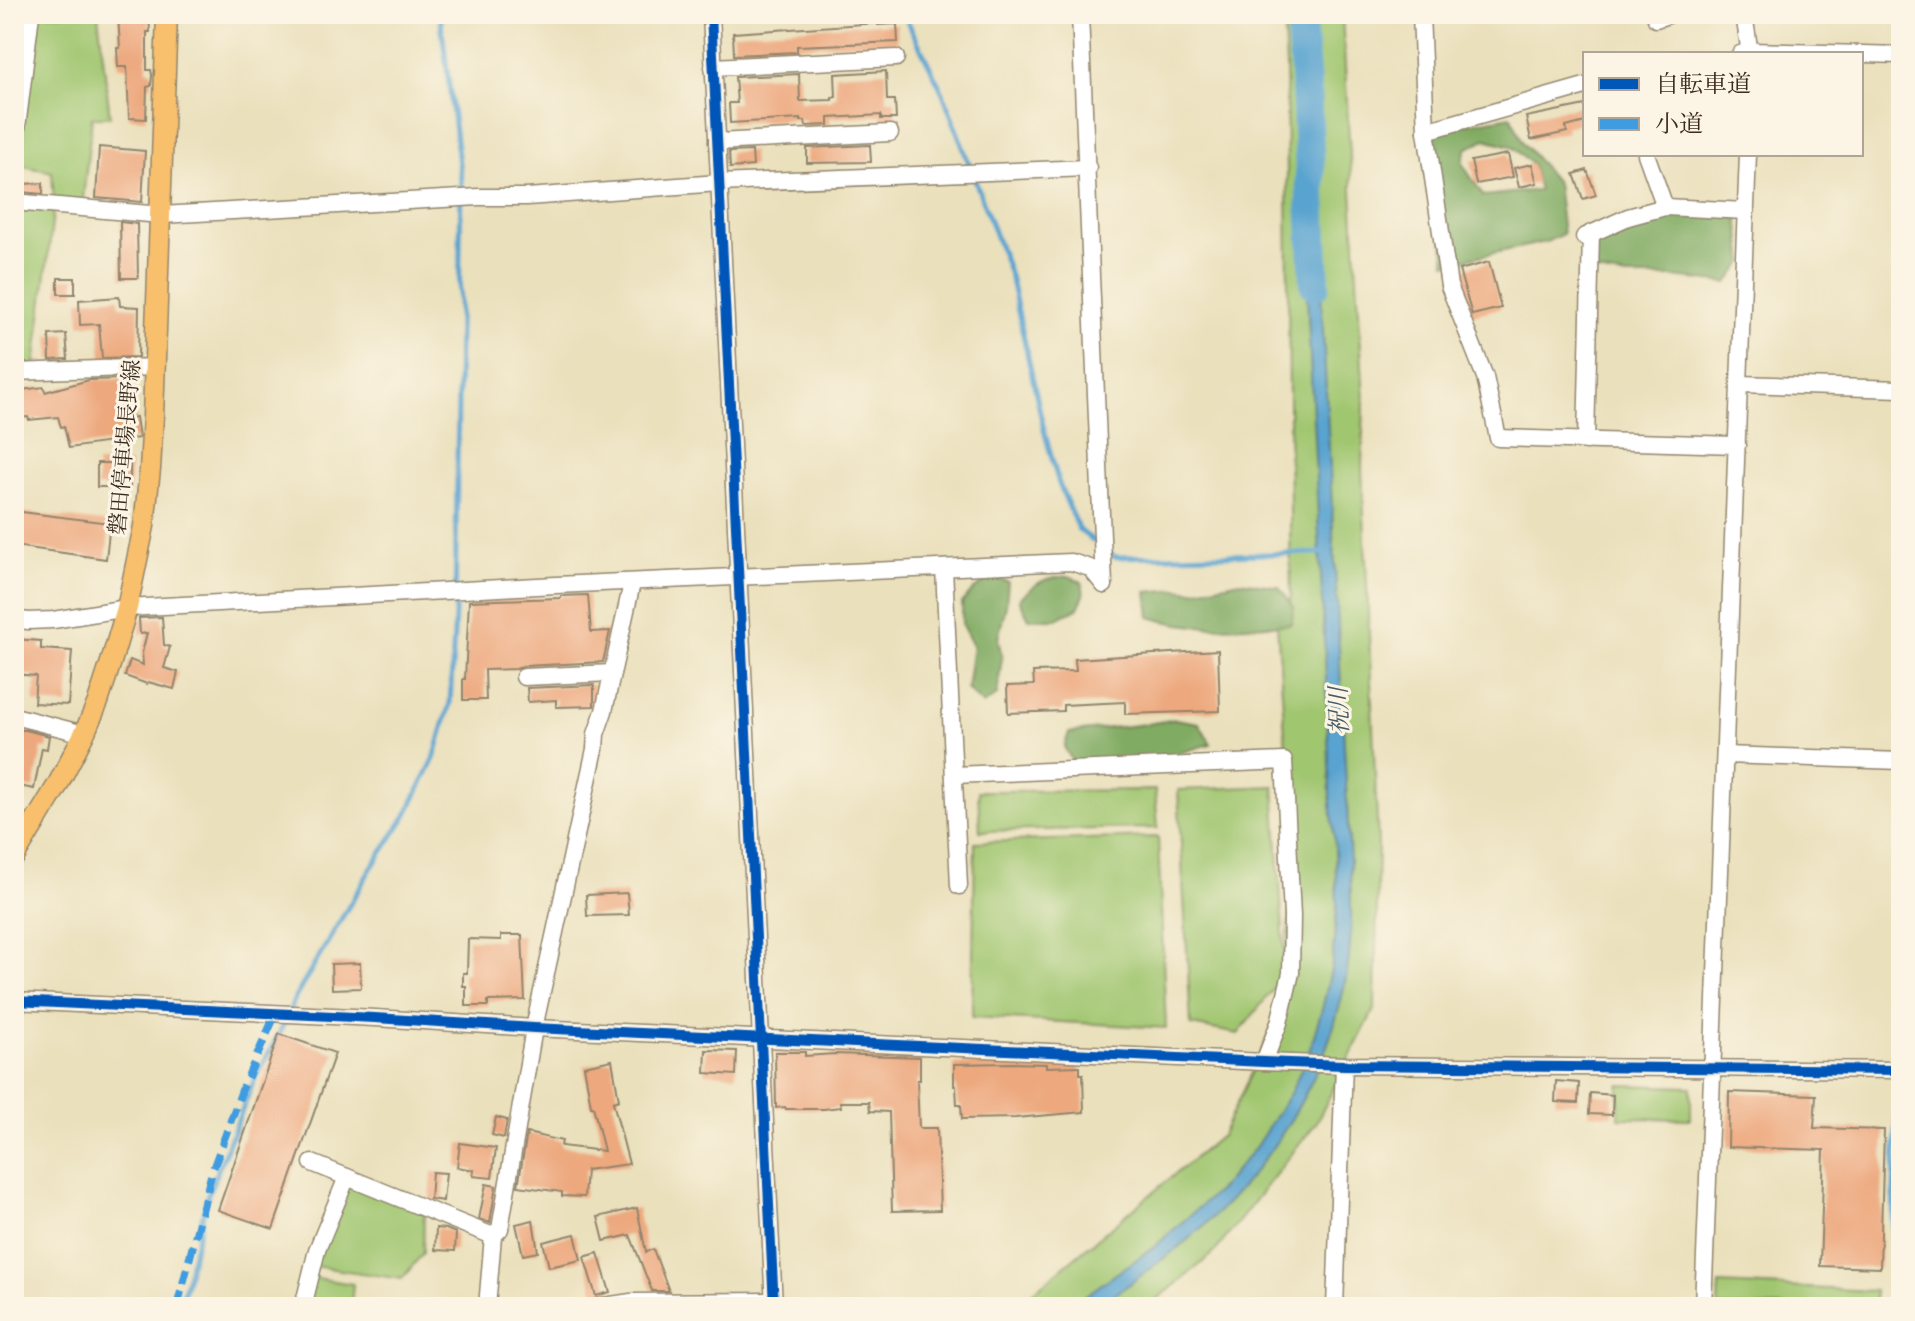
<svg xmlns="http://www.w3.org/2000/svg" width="1915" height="1321" font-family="Alegreya,'Noto Serif JP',serif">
<rect width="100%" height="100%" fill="#fcf5e5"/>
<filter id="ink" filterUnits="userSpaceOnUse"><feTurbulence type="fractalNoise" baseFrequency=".0125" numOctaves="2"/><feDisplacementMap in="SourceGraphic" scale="16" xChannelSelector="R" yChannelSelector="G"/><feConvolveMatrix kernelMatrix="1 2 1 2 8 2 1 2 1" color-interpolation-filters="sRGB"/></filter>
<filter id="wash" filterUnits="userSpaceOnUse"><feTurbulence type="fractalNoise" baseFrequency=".006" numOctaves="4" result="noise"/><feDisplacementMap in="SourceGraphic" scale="32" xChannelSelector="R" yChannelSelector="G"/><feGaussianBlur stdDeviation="1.8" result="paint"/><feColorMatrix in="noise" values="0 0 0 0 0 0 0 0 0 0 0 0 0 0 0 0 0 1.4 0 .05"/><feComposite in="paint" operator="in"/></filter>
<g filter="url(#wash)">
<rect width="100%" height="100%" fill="#eae0bc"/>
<g fill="#a0c670" stroke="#6e7847" stroke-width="2">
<polygon points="14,14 22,14 20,88 31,14 98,14 110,117 92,117 82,208 54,206 35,366 14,369 14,202 54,205 52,172 14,164"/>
<polygon points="1283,14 1342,14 1364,401 1362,468 1378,845 1375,1008 1316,1123 1214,1253 1148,1307 1015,1307 1222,1135 1283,1005 1285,974 1238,1034 1191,1025 1178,790 1274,786 1285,965 1294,861 1277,624 1291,623 1286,66"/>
<polygon points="1155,790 1158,828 980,831 978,791"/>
<polygon points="1158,837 1166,1028 972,1017 975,842"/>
<polygon points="1619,1085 1691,1087 1691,1119 1619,1118"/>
<polygon points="347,1177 424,1208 423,1253 402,1279 313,1266"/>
<polygon points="310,1277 353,1284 351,1307 302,1307"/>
<polygon points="1719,1284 1875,1291 1874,1307 1718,1307"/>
</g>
<g fill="#80ab62" stroke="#5e6a40" stroke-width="2" fill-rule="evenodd">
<path d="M1511 116 1523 143 1557 183 1563 234 1546 242 1446 263 1426 131ZM1485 139 1511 146 1532 164 1539 190 1483 196 1462 163 1466 149Z"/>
<polygon points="1737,210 1744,262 1728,283 1672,277 1627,277 1590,271 1591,233 1647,212"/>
<polygon points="993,576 1008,582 1006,605 998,639 1002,657 997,695 983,705 967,689 973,646 962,625 962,603 973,590"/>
<path d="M1069 576 1082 582 1084 595 1078 608 1057 619H1029L1019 599C1039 581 1042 578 1069 576Z"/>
<path d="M1240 581 1279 587 1294 607 1291 624C1245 626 1195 632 1150 617L1147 592 1177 589 1193 591Z"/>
<path d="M1175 719 1199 723 1211 744 1161 758 1074 764 1064 747 1069 733C1104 727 1140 727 1175 719Z"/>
</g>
<path fill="#58a3d0" stroke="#4a6677" stroke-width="2" d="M1304 236 1319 252 1350 862C1351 898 1353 935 1347 972 1327 1088 1254 1194 1159 1262 1147 1270 1104 1305 1094 1307 1086 1308 1077 1307 1069 1307L1154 1247 1222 1187 1255 1148 1291 1092 1309 1052 1323 1006 1332 965 1337 905 1335 848 1330 794 1326 678Z"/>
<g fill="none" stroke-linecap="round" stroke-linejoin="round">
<g stroke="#58a3d0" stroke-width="5">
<polyline points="904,14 943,93 1010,275 1044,430 1059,484 1079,530 1098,544"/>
<polyline points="1106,550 1115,557 1322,553"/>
<polyline points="180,1307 208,1194 254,1081 279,1034 296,996 370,870 407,814 434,759 450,703 455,615 461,179 440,14"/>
<polyline points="1890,1307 1898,1081"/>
</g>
<polyline stroke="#58a3d0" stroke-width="30" points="1300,14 1306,85 1315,285"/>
</g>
<g id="blocks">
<g fill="#eda87e">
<polygon points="118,14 149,14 150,32 147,32 147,70 151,70 152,75 151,86 147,87 146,119 129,118 127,67 118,67 117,48 120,48"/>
<polygon points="878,23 878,25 897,24 898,42 797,46 797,52 734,55 733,33"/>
<polygon points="886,71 887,100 895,100 896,119 881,119 881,115 829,118 829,125 806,126 805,121 801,121 801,119 730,123 729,103 737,103 735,77 799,74 800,101 832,100 832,98 836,97 835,74"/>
<polygon points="1585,105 1585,122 1566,127 1567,132 1531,140 1526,117"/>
<polygon points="870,145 871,162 807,163 807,148"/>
<polygon points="99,147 145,151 142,202 96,198"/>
<polygon points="752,151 753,166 730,168 729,152"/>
<polygon points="1508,154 1513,177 1476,184 1471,161"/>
<polygon points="1532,164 1537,183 1519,187 1514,168"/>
<polygon points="1587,170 1596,195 1583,199 1574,174"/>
<polygon points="43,183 43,194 22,192 22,184"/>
<polygon points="120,222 137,224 138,278 121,278"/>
<polygon points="1489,262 1501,308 1472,315 1459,270"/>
<rect x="58" y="278" width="17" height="16"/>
<polygon points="119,297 120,306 139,307 138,357 102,358 99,324 80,325 79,300"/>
<polygon points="66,334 68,359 50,360 49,335"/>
<polygon points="123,379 130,418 136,417 139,438 69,448 64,426 61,427 58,417 29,420 28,417 14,418 14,391 44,387 45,392 89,380"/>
<rect x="97" y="463" width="33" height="24"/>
<polygon points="14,511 110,523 106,559 14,546"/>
<polygon points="588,595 591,632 610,631 603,662 524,666 516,669 485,670 486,700 463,700 463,679 465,679 469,601 561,598 561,596"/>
<polygon points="162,617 164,645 170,647 164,668 178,672 174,689 148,682 147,684 125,676 130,660 143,665 142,653 147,633 140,634 139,618"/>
<polygon points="14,639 41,641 41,649 72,651 68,705 34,703 36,676 14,674"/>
<polygon points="1218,650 1220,711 1125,714 1125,702 1063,705 1063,711 1008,713 1007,686 1034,685 1033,672 1076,671 1075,659"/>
<polygon points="594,685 594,706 556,707 556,700 528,702 527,688"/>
<polygon points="14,730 26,730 49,736 47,749 42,748 34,789 14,785"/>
<polygon points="627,893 629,915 587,916 586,895"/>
<polygon points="501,935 522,935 525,1000 488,1001 488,1006 466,1006 466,986 463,986 463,973 467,973 468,939 501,940"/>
<polygon points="360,963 361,988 332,989 331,964"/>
<polygon points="279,1034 335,1053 273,1229 218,1210"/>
<polygon points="706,1050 737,1051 736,1075 705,1073"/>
<polygon points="775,1052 805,1052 805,1056 835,1054 920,1057 920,1080 917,1080 919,1128 937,1128 940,1210 892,1211 889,1112 870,1111 869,1102 840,1102 841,1107 824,1109 786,1109 785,1107 776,1108"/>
<polygon points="612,1060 619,1100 613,1102 629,1164 586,1170 584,1197 562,1196 562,1192 518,1186 527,1133 562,1141 561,1146 604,1151 593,1106 591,1106 584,1066"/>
<polygon points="1011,1063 1046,1064 1046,1067 1080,1066 1080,1074 1083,1074 1084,1112 1015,1118 962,1119 961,1105 957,1105 956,1086 954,1086 954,1064"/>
<polygon points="1556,1081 1579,1083 1578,1103 1555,1102"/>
<polygon points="1729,1092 1816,1095 1814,1128 1884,1130 1880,1268 1820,1266 1824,1150 1728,1147"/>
<polygon points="1590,1093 1613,1095 1612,1115 1589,1114"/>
<polygon points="496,1117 507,1120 504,1138 492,1135"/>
<polygon points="460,1143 496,1148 492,1178 473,1176 474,1170 457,1167"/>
<polygon points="432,1172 446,1173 443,1201 430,1199"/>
<polygon points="486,1184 496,1186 490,1223 479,1219"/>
<polygon points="637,1208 646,1252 653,1249 669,1291 652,1291 630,1235 604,1241 598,1217"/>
<polygon points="533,1220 538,1252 523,1255 516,1224"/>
<polygon points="436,1228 446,1229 456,1233 455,1251 435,1250"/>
<polygon points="575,1234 581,1260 549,1267 543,1242"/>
<polygon points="598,1253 610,1292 596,1296 584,1257"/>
</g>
</g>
</g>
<g filter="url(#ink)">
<use href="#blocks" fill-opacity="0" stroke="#92856d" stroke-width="2"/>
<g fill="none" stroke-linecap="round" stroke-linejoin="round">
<g stroke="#92856d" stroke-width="19">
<g id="minor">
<polyline points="711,14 774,1307"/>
<polyline points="1080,14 1104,585"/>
<polyline points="1421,14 1426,131 1449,286 1485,377 1498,438 1737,445"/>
<polyline points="1655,14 1656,19 1671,14"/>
<polyline points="1744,14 1750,54"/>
<polyline points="1740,54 1750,51 1901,55"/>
<polyline points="713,67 896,58"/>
<polyline points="1426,131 1585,86"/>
<polyline points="717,142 890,133"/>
<polyline points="14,152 31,14"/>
<polyline points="1646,154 1665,207"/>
<polyline points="14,202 161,215 479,197 527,197 719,183 1088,168"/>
<polyline points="1584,237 1628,217 1665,207 1746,211"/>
<polyline points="14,372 155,367"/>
<polyline points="1739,384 1901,389"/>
<polyline points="1586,441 1591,233"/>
<polyline points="944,568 959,886"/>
<polyline points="14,619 28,621 53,620 127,608 556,585 1071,562 1090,568 1104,585"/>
<polyline points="524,677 612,673"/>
<polyline points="14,716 84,734"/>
<polyline points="1725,755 1901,761"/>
<polyline points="954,775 1284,761 1292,916 1291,973 1279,1023 1264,1062"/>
<polyline points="14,1001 375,1018 534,1028 1264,1062 1344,1065 1901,1070"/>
<polyline points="312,1163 493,1236"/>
<polyline points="303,1307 317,1250 347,1177"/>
<polyline points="487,1307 493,1236 500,1229 534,1028 595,749 596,734 604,711 632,583"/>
<polyline points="598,1307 631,1302 774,1301"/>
<polyline points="1335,1307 1344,1065"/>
<polyline points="1703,1307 1748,154"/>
</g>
</g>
<g stroke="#92856d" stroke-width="23">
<polyline id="major" points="14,857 57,786 84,734 98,702 111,662 127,608 144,526 150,469 153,417 167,14"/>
</g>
<use href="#minor" stroke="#fff" stroke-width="16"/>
<use href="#major" stroke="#f8bf6c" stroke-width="20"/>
<polyline stroke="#3f9ce0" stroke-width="8" stroke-dasharray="16 8" stroke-linecap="butt" points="177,1307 212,1172 242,1090 276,1013"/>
<g stroke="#fcf5e5" stroke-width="15">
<g id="cycleway">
<polyline points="711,14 774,1307"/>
<polyline points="14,1001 375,1018 534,1028 1264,1062 1344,1065 1901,1070"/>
</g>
</g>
<use href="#cycleway" stroke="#0057b8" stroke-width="10"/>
</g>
</g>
<g text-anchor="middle" stroke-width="6" stroke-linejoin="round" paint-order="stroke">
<g font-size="22" fill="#3b2a1e" stroke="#fcf5e5">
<text transform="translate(124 447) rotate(-85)" y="8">磐田停車場長野線</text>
</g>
<g font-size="24" font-style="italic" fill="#475a65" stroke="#fcf5e5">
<text transform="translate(1339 711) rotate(-92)" y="8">祝川</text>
</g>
</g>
<rect width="1915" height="1321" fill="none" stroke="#fcf5e5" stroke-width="48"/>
<rect x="1583" y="52" width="280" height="104" fill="#fcf5e5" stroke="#afa495" stroke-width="2"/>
<rect x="1599" y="78" width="40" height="12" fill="#0057b8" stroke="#afa495" stroke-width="2"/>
<text x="1655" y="92" font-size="24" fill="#3b2a1e">自転車道</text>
<rect x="1599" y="118" width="40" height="12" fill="#3f9ce0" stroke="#afa495" stroke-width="2"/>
<text x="1655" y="132" font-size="24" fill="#3b2a1e">小道</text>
</svg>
